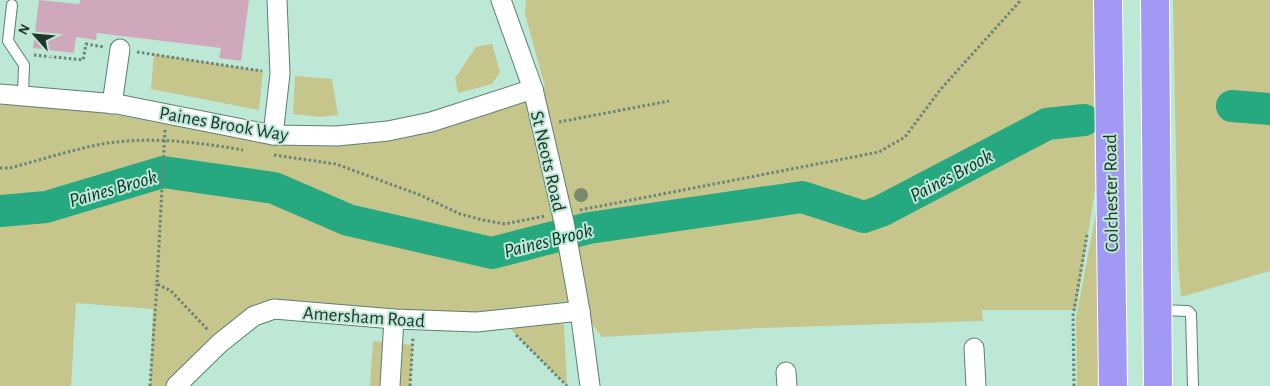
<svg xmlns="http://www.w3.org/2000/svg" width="1270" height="386" font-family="'Alegreya Sans',sans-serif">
<rect width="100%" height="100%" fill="#bee8d6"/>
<g fill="#c6c58c">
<polygon points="526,0 1093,0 1095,190 1076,310 982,310 983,321 760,328 602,337 576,303 496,312 423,312 265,301 222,330 165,386 150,386 153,309 76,303 71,386 0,386 0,105 54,106 101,112 281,145 334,146 408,138 545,87 525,14"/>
<polygon points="1173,0 1270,0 1270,271 1181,297 1178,262"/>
<polygon points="492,44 500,72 492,84 458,93 455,78 476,47"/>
<polygon points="154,54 263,71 259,110 151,89"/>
<polygon points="295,76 332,79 338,115 320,117 293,114"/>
<polygon points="1100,191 1105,386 1077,386 1076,318"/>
<polygon points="556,322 564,325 567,386 510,329"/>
<polygon points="373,341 413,345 410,386 370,386"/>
</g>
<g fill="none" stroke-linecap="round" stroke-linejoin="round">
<g stroke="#26a881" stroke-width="32">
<polyline points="1232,106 1270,109"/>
<polyline points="0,211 46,207 163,172 274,188 348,220 492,253 589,228 802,197 864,217 881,211 1047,124 1084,120"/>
</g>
</g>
<polygon fill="#cfa9bb" points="39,0 79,4 80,0 249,0 241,61 219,58 221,48 97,33 96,40 76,37 74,53 33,48"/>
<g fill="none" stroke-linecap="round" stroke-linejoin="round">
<g stroke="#5a8171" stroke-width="12">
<g id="lane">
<polyline points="12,5 8,41 24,65 23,95"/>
<polyline points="1158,310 1188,311 1191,314 1193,386"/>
</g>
</g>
<g stroke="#5a8171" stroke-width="21">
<g id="street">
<polyline points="501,0 533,89 564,222 580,311 590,386"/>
<polyline points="0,94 117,104 273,135 337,136 388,131 431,122 533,89"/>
<polyline points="112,104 120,49"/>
<polyline points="273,135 280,74 277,0"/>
<polyline points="974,348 976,386"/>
<polyline points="786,372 787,386"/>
<polyline points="176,386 220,343 254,316 274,309 394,319 477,322 580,311"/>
<polyline points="390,386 394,319"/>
</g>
</g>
<g stroke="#fff" stroke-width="30">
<g id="highway">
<polyline points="1108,0 1113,386"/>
<polyline points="1155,0 1158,386"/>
</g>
</g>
<g stroke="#688579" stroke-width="3" stroke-dasharray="2.5 2.5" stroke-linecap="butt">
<polyline points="137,52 262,71"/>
<polyline points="34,55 83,60 86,44 104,47"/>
<polyline points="559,122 669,101"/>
<polyline points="165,130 157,284 171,291 208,330"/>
<polyline points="274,155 336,164 420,195 460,214 483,220 505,224 545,216"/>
<path d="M0 168H10C40 160 71 150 102 144 148 136 197 142 243 150"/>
<polyline points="580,210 879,152 905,137 940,90 1021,0"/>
<polyline points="516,335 567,386"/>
<polyline points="150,386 157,284"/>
<polyline points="410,386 413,337"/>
<polyline points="1074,386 1073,316 1087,235"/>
</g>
<use href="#lane" stroke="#fff" stroke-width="10"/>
<use href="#street" stroke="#fff" stroke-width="19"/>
<use href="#highway" stroke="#a299f4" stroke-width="28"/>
</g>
<circle fill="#798b6c" cx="581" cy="195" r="7"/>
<g text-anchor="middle" stroke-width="4" stroke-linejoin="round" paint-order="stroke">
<g font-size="19" fill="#22332c" stroke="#bee8d6">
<text transform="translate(224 123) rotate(10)" y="7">Paines Brook Way</text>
<text transform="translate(549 161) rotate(77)" y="7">St Neots Road</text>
<text transform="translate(1110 193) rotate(-91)" y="7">Colchester Road</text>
<text transform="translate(364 316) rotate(4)" y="7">Amersham Road</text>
</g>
<g font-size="20" font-style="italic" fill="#003525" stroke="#bee8d6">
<text transform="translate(951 175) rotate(-28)" y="7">Paines Brook</text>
<text transform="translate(113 188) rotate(-16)" y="7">Paines Brook</text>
<text transform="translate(548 240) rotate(-14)" y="7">Paines Brook</text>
</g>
</g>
<g transform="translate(35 35) rotate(297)" stroke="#bee8d6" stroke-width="4" paint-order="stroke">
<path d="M0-4L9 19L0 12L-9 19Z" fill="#22332c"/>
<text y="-8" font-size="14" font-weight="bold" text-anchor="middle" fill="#22332c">N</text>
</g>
</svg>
